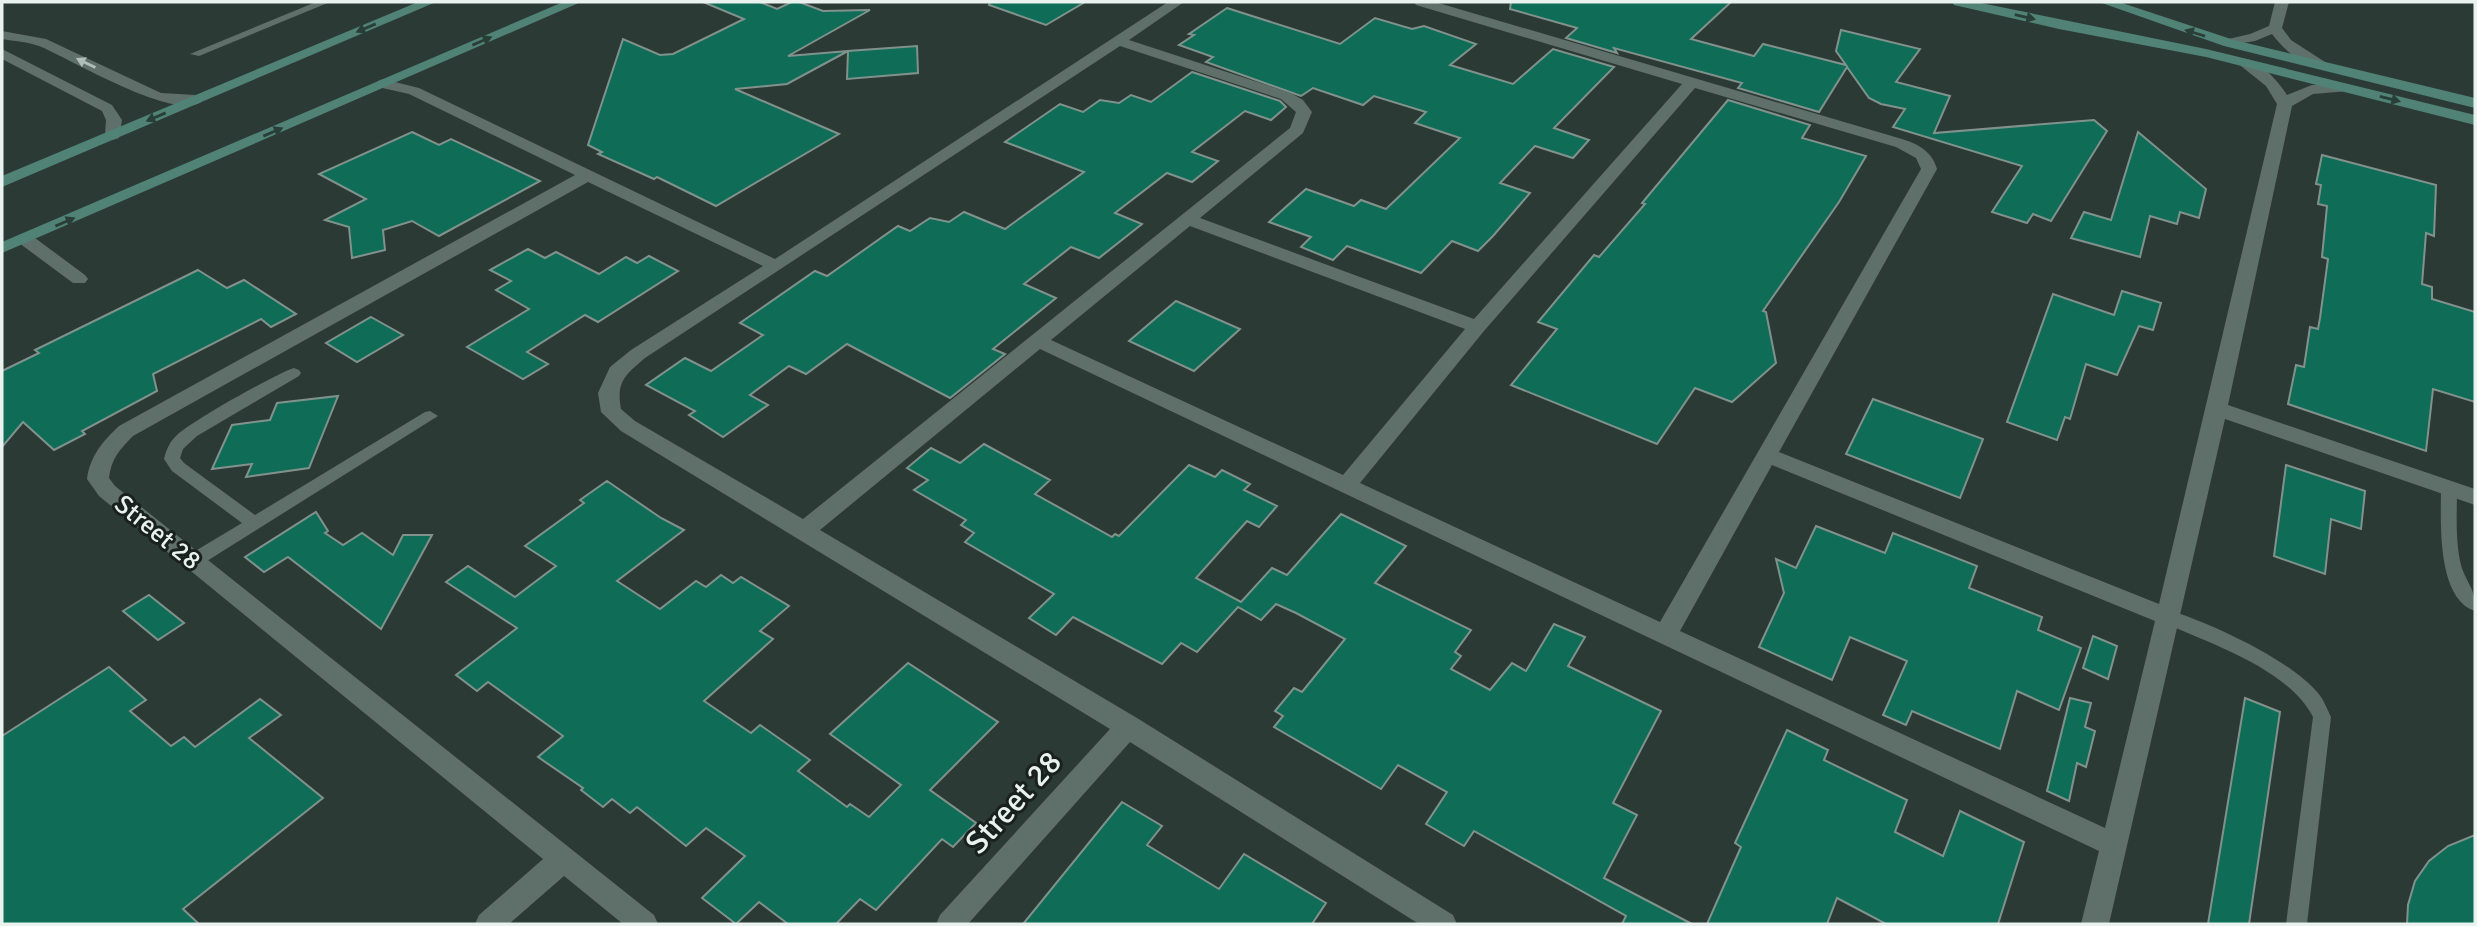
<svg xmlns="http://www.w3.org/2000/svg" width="2477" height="926" font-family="Signika,sans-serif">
<rect width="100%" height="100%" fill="#2c3a35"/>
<g fill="#0e6c57" stroke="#81928c" stroke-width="2">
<polygon points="703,2 760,2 777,9 792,2 799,2 823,11 870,10 788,56 848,51 787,84 735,89 839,134 716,206 657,177 654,179 598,154 602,152 588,145 623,39 660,55 673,54 744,19"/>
<polygon points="990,2 1085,2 1046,25 989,5"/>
<polygon points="1511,2 1731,2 1691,39 1754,56 1763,44 1846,65 1836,51 1841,30 1920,49 1896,82 1950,96 1934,133 2094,120 2107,131 2051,221 2033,214 2027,223 1992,212 2022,166 1893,127 1905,109 1881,104 1869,98 1847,67 1819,112 1738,88 1742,83 1614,48 1617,53 1566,38 1577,28 1510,9"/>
<polygon points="1227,8 1340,44 1375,18 1412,29 1424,26 1476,44 1450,65 1513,84 1553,49 1614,67 1554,128 1589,140 1573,158 1535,146 1500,183 1530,193 1493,236 1478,251 1452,241 1421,273 1347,246 1333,260 1301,247 1311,237 1269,222 1306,189 1354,206 1361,200 1386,209 1460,138 1415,123 1426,112 1374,96 1363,105 1313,88 1301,96 1206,62 1213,57 1179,45 1194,35 1189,34"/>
<polygon points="917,46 918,73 847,79 848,51"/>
<polygon points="1192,72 1280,101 1286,107 1271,120 1245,111 1192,152 1218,161 1192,182 1167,173 1115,213 1142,224 1099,258 1071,247 1024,284 1056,298 993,349 1005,354 950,398 847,344 806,374 789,366 750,395 768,405 723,437 689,415 695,411 646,385 685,358 711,371 763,335 740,323 815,271 827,276 898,226 910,231 930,218 949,222 964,212 1005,229 1084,172 1005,142 1060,104 1083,112 1100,100 1119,103 1131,95 1151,102"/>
<polygon points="1728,100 1810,125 1802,138 1866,156 1839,202 1763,311 1766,312 1776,363 1732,402 1695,388 1657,444 1511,385 1557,329 1538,322 1594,255 1599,257 1645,204 1642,203"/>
<polygon points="412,132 439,145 451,139 540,181 439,236 412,221 383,230 385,250 352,258 349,227 325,220 366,199 319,174"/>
<polygon points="2138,132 2206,189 2199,218 2180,212 2177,224 2150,216 2140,257 2071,238 2084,212 2111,220"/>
<polygon points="2322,155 2436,185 2434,236 2426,233 2422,284 2432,287 2432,299 2475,312 2475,402 2433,389 2426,451 2288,404 2296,365 2304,367 2310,327 2318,329 2320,318 2328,259 2322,257 2327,206 2318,204 2321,185 2316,184"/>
<polygon points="528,249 545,258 556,252 599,274 626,257 637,263 649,256 678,271 598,322 585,315 527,352 548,364 523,379 467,347 529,309 496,290 511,281 490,270"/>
<polygon points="198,270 227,288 244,280 296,314 271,327 261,319 153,374 157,391 82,431 85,434 54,450 23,422 2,447 2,371 39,353 35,350"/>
<polygon points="2122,291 2161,303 2153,330 2139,326 2117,375 2086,364 2070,419 2065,417 2057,440 2007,422 2053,294 2114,315"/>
<polygon points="1176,301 1240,329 1194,371 1129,341"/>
<polygon points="371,317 403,335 357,362 326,343"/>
<polygon points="338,396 309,468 246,477 252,464 212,469 232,425 270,420 277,403"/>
<polygon points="1873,399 1983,439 1960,498 1846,454"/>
<polygon points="984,444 1050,480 1035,494 1112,537 1115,534 1119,536 1189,465 1215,477 1222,470 1250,484 1244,490 1277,506 1259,527 1247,521 1196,578 1241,602 1272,568 1287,575 1341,514 1406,546 1375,583 1471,630 1455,652 1461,656 1451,669 1490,690 1512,663 1526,671 1554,624 1585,637 1568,666 1661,711 1613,803 1637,815 1604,878 1692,924 1622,924 1626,916 1474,831 1464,846 1426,824 1447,792 1398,765 1381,789 1274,727 1283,716 1275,711 1294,688 1302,692 1345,639 1296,613 1276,604 1261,620 1238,607 1197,652 1181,643 1162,664 1073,617 1056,635 1029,618 1054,594 965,542 974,533 961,525 966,520 914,490 928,480 907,468 931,448 960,463"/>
<polygon points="2286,465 2365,491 2361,529 2331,519 2325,574 2274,556"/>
<polygon points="607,481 661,518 684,530 617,581 660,609 696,581 706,587 721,575 733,583 741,577 789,606 760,631 773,639 704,701 751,733 760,725 810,760 798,771 847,807 850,804 869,817 901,785 830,734 908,663 998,722 930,790 976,823 953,847 942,839 876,910 860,899 836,924 788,924 759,902 736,924 702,898 745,856 706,828 686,846 637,807 630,813 612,799 603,807 581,790 583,788 538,757 563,736 488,682 477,691 456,675 517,628 446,582 468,566 515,597 556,566 525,546 584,503 580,500"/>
<polygon points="316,512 328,531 325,533 343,545 362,533 393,555 403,535 432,535 381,629 288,557 264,572 245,557"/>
<polygon points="1816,526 1885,553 1893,533 1977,566 1969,588 2042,617 2038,630 2081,648 2059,710 2017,691 2000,749 1912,711 1906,725 1883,715 1907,661 1850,637 1832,680 1759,647 1784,593 1776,559 1796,568"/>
<polygon points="149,595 184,623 158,640 123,611"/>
<polygon points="2093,636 2117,646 2108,679 2083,668"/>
<polygon points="109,667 146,700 130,711 171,746 184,737 195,747 260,699 281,715 249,738 323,798 183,909 199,924 2,924 2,736"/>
<polygon points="2070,698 2091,703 2085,727 2095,731 2086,767 2077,763 2069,801 2047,791"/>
<polygon points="2245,698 2280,712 2249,924 2208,924"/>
<polygon points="1787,730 1828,750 1824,760 1907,800 1895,832 1943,856 1960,811 2024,842 1998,924 1886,924 1837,898 1827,924 1707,924 1741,847 1735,843"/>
<polygon points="1122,802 1162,826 1147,845 1219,889 1244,854 1326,903 1312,924 1023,924"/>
<polygon points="2475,835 2475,924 2407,924 2408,905 2415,881 2429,861 2448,846"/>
</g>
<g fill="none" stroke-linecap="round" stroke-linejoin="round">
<g fill="#5f6f69" fill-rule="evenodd">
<polygon points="316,2 330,2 199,56 190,54"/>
<path d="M294 368 299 370 301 373 299 376 197 436 183 449 180 458 184 463 255 515 425 412 430 411 438 416 199 566H187L185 561 187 556 242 523 172 471 164 459C166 450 170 441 177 435 192 421 275 374 294 368Z"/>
<path d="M2449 482 2457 488C2457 513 2455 540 2461 565 2467 585 2476 588 2475 611 2436 598 2441 520 2441 488Z"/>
<path d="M2166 609C2210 623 2288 658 2318 693 2324 700 2327 709 2331 717L2307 924H2286L2313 717C2288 668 2208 643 2160 621L2157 616 2160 611Z"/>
</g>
<g fill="#5f6f69" fill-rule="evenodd">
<path d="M1168 2H1184L1129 40 1291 93 1303 100 1312 112 1303 133 1200 218 1474 319 1682 84 1416 5 1414 2H1435L1902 139C1918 144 1932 151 1937 169L1779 452 2159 604 2277 104 2266 86 2236 62 2238 59C2256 55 2278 81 2287 95L2312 85H2349L2352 88 2349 91 2313 94 2292 106 2228 405 2475 489V505L2225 419 2109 924H2081L2099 851 1040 349 820 530 1137 718 1453 915 1457 924H1419L1130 742 968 924H936L940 915 1110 729 621 431 601 412 598 393 610 367 631 350 763 266 588 182 133 436C120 449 111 459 109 478L115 486 654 915 658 924H623L564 876 509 924H475L479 915 543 859 99 496 87 479C90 456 103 441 119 426L575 175 409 94 378 87 375 84 378 81 383 79 419 88 775 259ZM1120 46 1281 99 1296 112 1290 128 803 519 635 421 621 409C616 382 625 375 645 358ZM1695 88 1896 147 1916 158 1921 169 1660 622 1360 483 1484 331ZM1190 226 1465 329 1343 475 1051 340ZM1772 465 2155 621 2105 828 1680 631Z"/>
<path d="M2275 2H2289L2282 28 2291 40 2325 62 2327 65 2325 68C2308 72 2282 48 2272 34L2255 41 2224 46 2222 43 2224 40 2250 34 2269 26Z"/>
<path d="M2 31 46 39 161 93 196 95 204 100C179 125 69 58 39 46 28 42 14 41 2 39Z"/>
<polygon points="2,49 112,105 122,120 119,138 113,140 105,135 106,120 102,111 2,59"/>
<polygon points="25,234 31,235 85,275 88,279 85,283 73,283 19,243 16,239 19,235"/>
</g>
<g fill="#508375" fill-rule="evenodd">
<polygon points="418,2 436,2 2,187 2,176"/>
<polygon points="563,2 581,2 2,253 2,242"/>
<polygon points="1952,2 1976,2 2206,49 2475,115 2475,125 2206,57 2059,29 1954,5"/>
<polygon points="2099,2 2119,2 2234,40 2475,98 2475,108 2224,46"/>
</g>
</g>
<defs><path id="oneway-solid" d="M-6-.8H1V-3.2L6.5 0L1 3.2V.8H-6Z" transform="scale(1.75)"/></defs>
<g fill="#2a3e38">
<use href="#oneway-solid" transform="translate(2025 17) rotate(13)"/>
<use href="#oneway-solid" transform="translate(366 28) rotate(157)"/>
<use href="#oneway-solid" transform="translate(2195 33) rotate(-163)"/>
<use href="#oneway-solid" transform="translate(482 41) rotate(-23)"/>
<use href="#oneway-solid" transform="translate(2390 99) rotate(14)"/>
<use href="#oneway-solid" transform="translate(156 117) rotate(157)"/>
<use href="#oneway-solid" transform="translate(273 132) rotate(-23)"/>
<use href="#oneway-solid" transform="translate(65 222) rotate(-23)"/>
</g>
<use fill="#b2beb9" href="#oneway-solid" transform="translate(86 63) rotate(-154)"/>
<g text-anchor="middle" stroke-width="6" stroke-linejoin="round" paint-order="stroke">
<g font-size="26" fill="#e9f2ee" stroke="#19201e">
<text transform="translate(158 532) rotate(39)" y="9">Street 28</text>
</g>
<g font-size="32" fill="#e9f2ee" stroke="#19201e">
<text transform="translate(1013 802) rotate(-48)" y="11">Street 28</text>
</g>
</g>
<rect width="2477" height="926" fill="none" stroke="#e9f2ee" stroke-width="7"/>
</svg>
